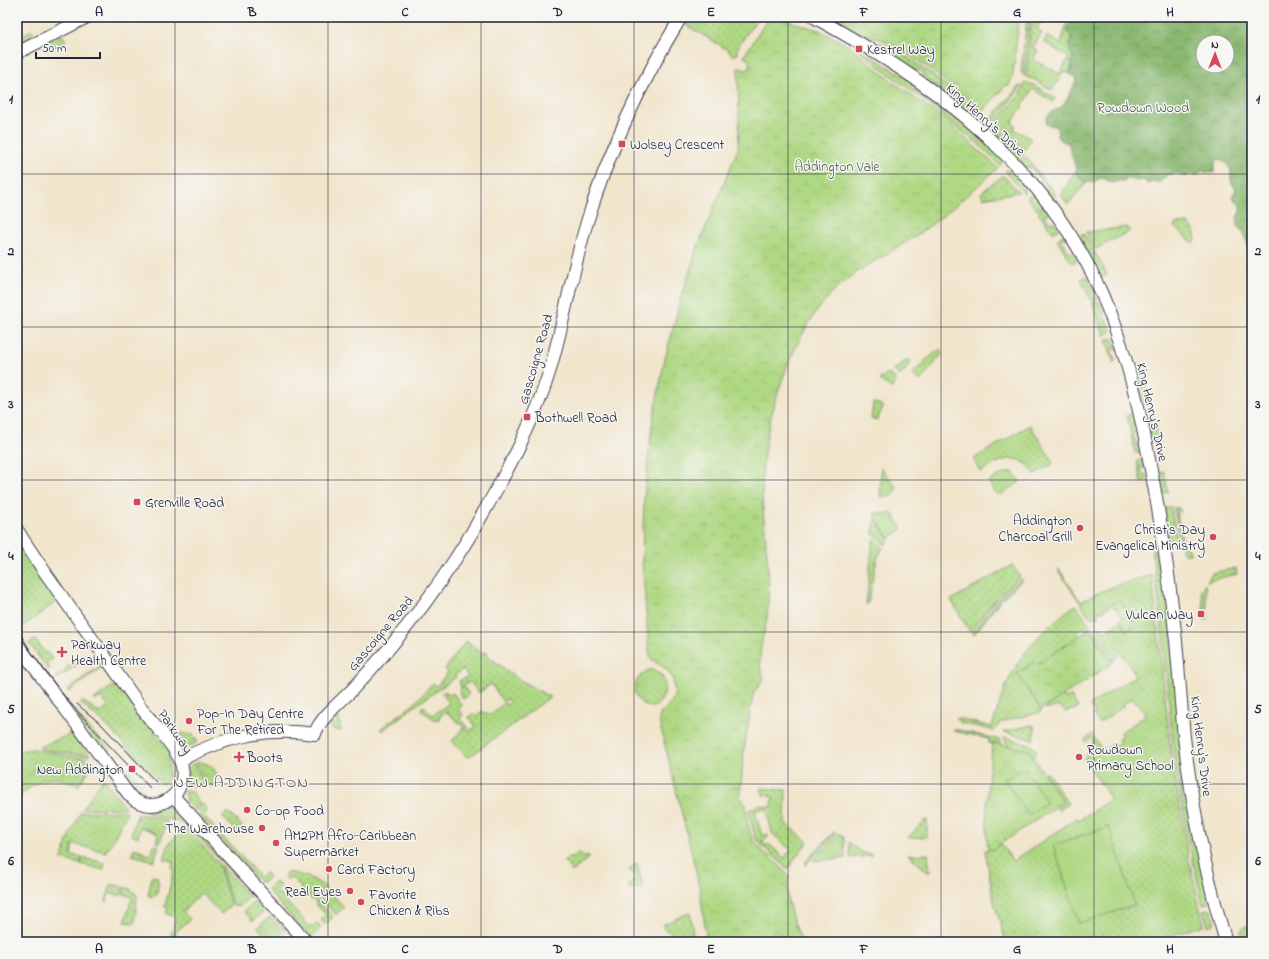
<svg xmlns="http://www.w3.org/2000/svg" width="1269" height="959" font-family="'Indie Flower',sans-serif">
<defs>
<pattern id="grass-dots" width="8" height="8" patternUnits="userSpaceOnUse"><rect width="8" height="8" fill="#afd883"/><path d="M2 2h.1M6 6h.1" fill="none" stroke="#96b972" stroke-width="1.8" stroke-linecap="round"/></pattern>
<pattern id="forest-crowns" width="20" height="18" patternUnits="userSpaceOnUse"><rect width="20" height="18" fill="#8bb871"/><path d="M2 6a3 3 0 1 1 6 0M12 15a3 3 0 1 1 6 0" fill="none" stroke="#71955e"/></pattern>
<pattern id="park-crowns" width="20" height="18" patternUnits="userSpaceOnUse"><rect width="20" height="18" fill="#afd883"/><path d="M2 6a3 3 0 1 1 6 0M12 15a3 3 0 1 1 6 0" fill="none" stroke="#96b972"/></pattern>
</defs>
<rect width="100%" height="100%" fill="#f6f6f2"/>
<filter id="ink" filterUnits="userSpaceOnUse"><feTurbulence type="fractalNoise" baseFrequency=".025" numOctaves="2"/><feDisplacementMap in="SourceGraphic" scale="8" xChannelSelector="R" yChannelSelector="G"/><feConvolveMatrix kernelMatrix="1 2 1 2 8 2 1 2 1" color-interpolation-filters="sRGB"/></filter>
<filter id="wash" filterUnits="userSpaceOnUse"><feTurbulence type="fractalNoise" baseFrequency=".012" numOctaves="4" result="noise"/><feDisplacementMap in="SourceGraphic" scale="16" xChannelSelector="R" yChannelSelector="G"/><feGaussianBlur stdDeviation="0.9" result="paint"/><feColorMatrix in="noise" values="0 0 0 0 0 0 0 0 0 0 0 0 0 0 0 0 0 1.4 0 .05"/><feComposite in="paint" operator="in"/></filter>
<g filter="url(#wash)">
<rect width="100%" height="100%" fill="#f1e5cc"/>
<g fill="url(#grass-dots)" stroke="#687d5f">
<polygon points="690,17 758,17 736,50 739,53 733,56 728,50 686,25"/>
<polygon points="1027,17 1030,17 1024,76 1021,72"/>
<path d="M1032 17H1044L1037 29 1042 33 1033 48 1038 51 1033 59 1059 74 1069 58 1044 42 1047 36 1061 44 1068 17 1072 22 1068 27 1072 40 1070 43C1073 54 1074 63 1070 74L1064 71 1052 90 1035 80 1026 77Z"/>
<polygon points="32,30 36,37 20,45 17,45 17,38"/>
<polygon points="62,35 66,41 49,50 45,43"/>
<polygon points="863,38 892,47 923,68 920,72 916,69 915,71"/>
<polygon points="858,48 912,81 980,136 975,142 920,97 875,64"/>
<polygon points="925,69 980,113 975,119 924,77 925,75 922,73"/>
<polygon points="1025,83 1032,84 1055,98 1053,102 1033,89 1012,123 1016,126 1014,129 1031,139 1024,150 996,122 1019,96"/>
<polygon points="1019,86 1021,86 1017,93 994,121 991,119"/>
<polygon points="994,125 1010,140 1005,146 989,131"/>
<polygon points="982,138 1003,159 1000,166 977,143"/>
<polygon points="1011,142 1024,155 1019,160 1006,147"/>
<polygon points="1026,157 1056,195 1051,200 1043,189 1048,189 1049,187 1046,186 1046,183 1044,183 1044,180 1041,180 1041,177 1038,177 1038,174 1036,174 1036,171 1033,171 1033,168 1025,167 1020,162"/>
<polygon points="1009,169 1012,169 1029,188 1024,193 1005,171"/>
<polygon points="1075,171 1080,178 1087,182 1068,204 1061,195"/>
<polygon points="1003,175 1019,192 983,198 981,193"/>
<polygon points="1033,193 1043,206 1037,210 1027,197"/>
<polygon points="1044,207 1049,214 1044,214 1044,217 1047,218 1047,221 1054,222 1059,229 1053,233 1038,212"/>
<path d="M1186 223C1194 226 1195 233 1196 241L1193 243 1174 227 1175 224Z"/>
<polygon points="1128,227 1130,231 1096,249 1086,232"/>
<polygon points="1083,233 1094,250 1087,254 1079,238"/>
<polygon points="1063,234 1066,239 1061,238 1060,241 1063,242 1063,244 1065,245 1064,248 1067,248 1066,251 1075,253 1078,260 1072,263 1057,240"/>
<polygon points="1095,252 1107,275 1100,279 1088,256"/>
<polygon points="1087,276 1098,298 1091,301 1081,279"/>
<polygon points="1099,301 1111,332 1104,335 1092,303"/>
<polygon points="1113,338 1117,351 1112,348 1111,350 1113,352 1112,354 1114,356 1113,358 1115,359 1114,363 1106,340"/>
<polygon points="940,349 943,353 920,381 912,374 925,361"/>
<polygon points="908,359 911,363 900,376 894,371 893,370"/>
<polygon points="888,373 897,380 892,388 879,380"/>
<polygon points="1144,378 1150,402 1144,404 1137,380"/>
<polygon points="873,403 879,404 883,407 877,420 871,419"/>
<polygon points="1135,414 1138,427 1133,424 1132,426 1134,428 1132,430 1135,432 1133,438 1136,440 1134,443 1142,447 1143,452 1135,453 1127,415"/>
<polygon points="1154,418 1159,443 1154,444 1153,437 1150,438 1147,420"/>
<path d="M1030 425 1053 462 1052 464 1035 474C1019 450 1001 459 981 472L974 461 975 458Z"/>
<polygon points="1144,460 1146,468 1142,466 1140,468 1142,469 1141,472 1147,476 1148,480 1141,482 1137,461"/>
<polygon points="881,468 897,488 891,497 880,496"/>
<polygon points="1164,471 1168,492 1162,494 1162,491 1160,491 1158,473"/>
<polygon points="1009,472 1013,472 1020,482 1002,494 996,494 988,482 1000,475"/>
<polygon points="1171,507 1177,542 1169,543 1164,511 1166,508"/>
<polygon points="1174,507 1179,508 1181,512 1177,509 1176,512 1178,513 1176,516 1179,518 1177,520 1179,522 1178,524 1180,526 1178,529 1181,531 1179,533 1182,536 1180,538 1183,540 1181,543 1189,549 1190,554 1184,554 1182,552"/>
<polygon points="875,513 893,514 902,529 890,538 874,516"/>
<polygon points="874,519 890,539 885,545 873,534"/>
<polygon points="17,538 58,600 56,602 21,628 17,621"/>
<polygon points="873,539 883,547 877,559 868,604 866,604"/>
<polygon points="1160,548 1209,902 1207,904 1203,905 1188,840 1174,756 1160,611 1152,549"/>
<polygon points="1012,565 1020,576 996,599 970,632 951,600"/>
<polygon points="1236,568 1237,574 1207,581 1212,573"/>
<path d="M1059 569 1081 602C1103 588 1127 582 1152 575L1172 761 1188 856 1204 925 1151 942H1006L994 902 985 850 993 849 1001 844 1013 861 1077 818 1079 820 1111 799 1084 759 1087 757 1086 755 1092 751 1088 746 1094 742 1091 738 1086 742 1084 740 1092 734 1100 747 1105 749 1112 745 1113 746 1120 742 1118 739 1123 735 1121 732 1145 716 1144 713 1145 712 1138 703 1135 701 1132 698 1123 704 1124 706 1099 723 1093 714 1095 713 1090 705 1135 676C1130 658 1108 644 1097 629L1101 626 1105 632 1121 621 1127 631 1136 625 1120 600 1097 614 1099 617 1098 618 1089 616 1059 572 1058 570Z"/>
<polygon points="1021,578 1022,580 999,602 974,635 972,633 997,601"/>
<polygon points="1205,584 1208,619 1205,620 1201,590"/>
<path d="M1075 605 1089 623 1090 629 1088 631 1085 627 1077 632 1080 637 1039 663 1037 661 1041 712 1001 722 994 730H992L961 723 957 720V718L992 727C998 708 1003 689 1013 672 1027 645 1051 623 1075 605Z"/>
<polygon points="1094,630 1118,655 1117,657 1113,659 1110,659 1092,631"/>
<polygon points="35,639 45,653 47,652 52,659 46,663 50,669 48,670 29,643"/>
<polygon points="466,641 483,653 487,652 488,656 518,679 550,697 468,758 452,741 464,727 445,711 437,721 422,711 421,708 424,706 433,715 449,703 442,693 446,691 449,695 453,693 462,706 458,709 463,715 460,718 470,731 476,727 469,717 473,713 476,716 483,711 486,714 487,712 490,715 504,703 506,705 510,702 508,699 503,702 491,684 479,693 470,682 463,686 469,694 464,699 459,693 461,688 459,681 468,677 463,669 455,675 456,677 415,706 382,731 380,729 414,704 433,683 437,686 448,672 445,669"/>
<polygon points="87,654 89,657 57,679 56,677 66,671 65,669 77,660 79,662"/>
<polygon points="98,658 103,666 69,692 67,690 101,665"/>
<path d="M649 670C676 669 665 719 643 704 628 694 635 676 649 670Z"/>
<polygon points="113,686 120,686 169,751 169,777 167,781 163,785 107,726 80,703 83,701 100,713 108,707 101,697 95,701 94,699"/>
<polygon points="1063,695 1065,698 1071,696 1079,708 1065,712 1060,706 1046,709 1045,707"/>
<polygon points="76,713 111,751 106,750 99,742 96,743 77,717"/>
<polygon points="336,717 339,718 341,731 332,729 330,727 331,722"/>
<polygon points="1031,725 1034,726 1035,729 1033,740 1004,732"/>
<polygon points="955,729 1000,740 1003,745 989,743 989,739 953,731"/>
<polygon points="182,733 193,735 198,742 186,748 182,747 174,737"/>
<polygon points="71,734 73,734 78,742 79,742 90,755 85,756 42,749 39,747"/>
<polygon points="1004,737 1031,745 1037,751 1033,758 1028,750 1008,747"/>
<path d="M33 749 92 760 94 763 78 786C50 772 39 779 18 798L17 751Z"/>
<polygon points="114,754 143,785 141,787 146,795 145,799 135,794 108,759"/>
<path d="M195 762C213 762 219 771 217 787L208 784Z"/>
<polygon points="193,763 204,781 204,784 192,786 187,784 187,769"/>
<polygon points="1047,772 1068,804 1059,811 1056,807 1062,802 1044,774"/>
<polygon points="102,780 106,781 125,808 82,809"/>
<polygon points="761,788 786,790 785,822 808,842 795,858 788,869 760,844 763,842 767,846 769,844 784,858 791,850 772,833 766,808 755,811 762,836 768,834 768,837 765,840 758,842 755,837 749,813 749,810 759,805 772,807 773,797 763,795"/>
<polygon points="184,790 192,792 199,802 195,811 186,802"/>
<polygon points="202,803 208,811 203,815 260,877 265,872 269,877 264,882 259,882 197,813 200,804"/>
<polygon points="169,805 175,807 189,821 186,825 179,822 147,813 148,810"/>
<polygon points="124,811 126,811 127,813 109,848 107,848 106,852 73,844 71,855 82,857 80,864 62,859 67,840 70,840 69,836 81,812"/>
<polygon points="228,812 242,826 236,831 222,817"/>
<polygon points="137,815 145,815 167,821 160,843 156,842 158,834 141,827 138,837 131,835"/>
<polygon points="925,820 927,820 927,837 909,838 908,837"/>
<polygon points="191,825 254,892 252,895 189,827"/>
<polygon points="184,830 188,830 218,863 231,906 221,914 201,893 183,912 190,919 175,933 178,937 176,939 179,942 176,942 173,939 169,942 176,917 166,914 168,907 165,906 174,870 172,869 173,861 164,859 169,843"/>
<polygon points="834,832 836,832 806,865 806,861"/>
<polygon points="838,833 844,837 845,858 813,861"/>
<path d="M849 842C856 849 861 854 871 854V856L850 858Z"/>
<polygon points="154,845 159,846 154,861 132,855 134,848 143,851 143,853 151,855"/>
<polygon points="579,852 584,858 586,856 590,857 572,872 564,861 569,857 571,859"/>
<polygon points="928,854 930,872 928,872 908,855"/>
<polygon points="83,858 105,863 103,870 81,864"/>
<polygon points="637,863 643,888 631,890 628,886 636,878 629,870"/>
<polygon points="220,865 250,897 240,906 232,905"/>
<path d="M285 873C297 871 318 880 326 888L313 901 291 877 289 879 285 878Z"/>
<polygon points="152,876 158,877 157,881 159,882 156,896 154,895 153,897 148,896"/>
<polygon points="275,882 277,882 281,886 276,891 311,928 317,923 321,928 310,939 269,892 269,888"/>
<polygon points="111,884 123,887 121,896 109,893 106,902"/>
<polygon points="125,887 132,890 137,895 135,923 125,922 132,897 123,894"/>
<polygon points="328,890 344,907 336,915 320,898"/>
<polygon points="259,898 287,928 285,931 256,899"/>
<polygon points="317,900 333,917 325,925 321,920 326,915 315,903"/>
<polygon points="254,901 264,912 253,921 244,911"/>
<polygon points="1209,909 1211,910 1215,923 1208,926 1203,910"/>
<polygon points="690,912 694,942 680,942 671,933 663,928 664,927 662,925"/>
<polygon points="269,917 283,933 273,942 271,942 258,927"/>
<polygon points="1252,925 1252,942 1242,942 1241,931 1244,927"/>
</g>
<path fill="url(#forest-crowns)" stroke="#566d56" fill-rule="evenodd" d="M1076 17H1252V278H1250L1246 269 1249 262V249L1244 234 1238 226V223L1237 218 1241 209 1240 204 1236 202 1232 196 1236 189C1231 183 1230 178 1231 170L1226 163 1219 159 1215 162V172L1210 173 1202 171 1197 175 1191 174C1185 178 1183 176 1177 173L1167 175 1160 182H1153L1147 184 1145 180 1136 181 1127 177 1124 181H1119L1112 183C1105 178 1100 176 1093 183 1078 181 1077 174 1074 162 1072 155 1069 150 1069 143 1058 141 1058 137 1057 127L1046 124C1046 109 1057 113 1064 104 1069 97 1073 87 1077 79L1070 74C1072 68 1071 63 1073 57 1070 51 1068 47 1072 40L1071 36 1067 32C1068 27 1069 23 1074 21ZM1203 42H1227V66H1203Z"/>
<g fill="url(#park-crowns)" stroke="#687d5f">
<path d="M769 17H780L798 24 819 30 851 47 876 69 945 120 998 168C971 191 946 215 917 235 892 253 864 265 840 285 793 326 763 420 762 481 762 509 766 538 768 566 769 584 769 601 767 618 764 633 759 649 760 664 760 669 762 674 764 678 762 684 755 688 753 695L744 751 740 796 742 802 746 805C746 815 749 836 756 844 766 856 780 863 789 877 784 902 793 919 802 942H707L700 890 693 859 659 721C659 711 666 710 670 703 674 699 675 693 674 688 674 671 663 667 651 659L649 652 642 560 644 498 652 425 664 363 681 297 698 246 738 149 739 127 738 68 746 70 750 68 749 63 750 61 744 56Z"/>
<polygon points="832,17 1019,17 1013,74 1009,86 1006,85 983,111 924,65 895,46 883,40 857,32"/>
<polygon points="1120,600 1134,623 1132,625 1133,627 1127,631 1120,620 1123,618 1116,608 1115,608 1112,604"/>
<polygon points="1090,629 1107,654 1105,655 1108,660 1113,659 1114,662 1041,710 1017,673 1037,661 1039,663"/>
<path d="M993 743 1028 750 1063 802 993 849 988 850C985 814 987 779 993 743Z"/>
</g>
<g fill="#afd883" stroke="#687d5f">
<polygon points="1024,768 1047,802 1028,815 1005,780"/>
<polygon points="1109,827 1135,905 1079,923 1053,845"/>
</g>
</g>
<g filter="url(#ink)">
<g fill="none" stroke-linecap="round" stroke-linejoin="round">
<g stroke="#413f51" stroke-width="14">
<g id="tertiary">
<path d="M814 17C883 55 950 97 1005 154 1040 189 1071 231 1093 275 1123 336 1139 404 1151 470 1162 527 1170 583 1176 641 1179 673 1181 705 1184 737 1192 806 1206 876 1226 942"/>
<polyline points="17,53 87,17"/>
<path d="M17 530C56 592 101 649 142 709 153 724 173 743 180 760 193 792 155 820 130 796L17 644"/>
<path d="M180 760C225 737 265 727 315 734 318 720 341 701 351 691 403 636 448 576 485 510 510 466 534 421 549 373 564 323 572 271 587 222 609 150 642 81 681 17"/>
<polyline points="174,797 307,942"/>
</g>
</g>
<use href="#tertiary" stroke="#fff" stroke-width="12"/>
<g stroke="#22223b" stroke-width="1">
<path d="M17 628C50 689 103 738 150 788"/>
<polyline points="77,704 102,725 156,782"/>
</g>
</g>
</g>
<path fill="none" stroke="#22223b" stroke-width="1" stroke-opacity="0.55" d="M175 17V942M328 17V942M481 17V942M634 17V942M788 17V942M941 17V942M1094 17V942M17 174H1252M17 327H1252M17 480H1252M17 632H1252M17 784H1252"/>
<g fill="#d1495b" stroke="#f6f6f2" stroke-width="1.5">
<rect x="855" y="45" width="8" height="8" rx="2"/>
<rect x="618" y="140" width="8" height="8" rx="2"/>
<rect x="523" y="413" width="8" height="8" rx="2"/>
<rect x="133" y="498" width="8" height="8" rx="2"/>
<circle cx="1080" cy="528" r="4"/>
<circle cx="1213" cy="537" r="4"/>
<rect x="1197" y="610" width="8" height="8" rx="2"/>
<path d="M60 646h4v4h4v4h-4v4h-4v-4h-4v-4h4z"/>
<circle cx="189" cy="721" r="4"/>
<path d="M237 751h4v4h4v4h-4v4h-4v-4h-4v-4h4z"/>
<circle cx="1079" cy="757" r="4"/>
<rect x="128" y="765" width="8" height="8" rx="2"/>
<circle cx="247" cy="810" r="4"/>
<circle cx="262" cy="828" r="4"/>
<circle cx="276" cy="843" r="4"/>
<circle cx="329" cy="869" r="4"/>
<circle cx="350" cy="891" r="4"/>
<circle cx="361" cy="902" r="4"/>
</g>
<g text-anchor="middle" stroke-width="3" stroke-linejoin="round" paint-order="stroke">
<g font-size="14" fill="#22223b" stroke="#f6f6f2" text-anchor="start">
<text x="867" y="54">Kestrel Way</text>
<text x="630" y="149">Wolsey Crescent</text>
<text x="535" y="422">Bothwell Road</text>
<text x="145" y="507">Grenville Road</text>
<text x="1072" y="525" text-anchor="end">Addington<tspan x="1072" dy="16">Charcoal Grill</tspan></text>
<text x="1205" y="534" text-anchor="end">Christ's Day<tspan x="1205" dy="16">Evangelical Ministry</tspan></text>
<text x="1193" y="619" text-anchor="end">Vulcan Way</text>
<text x="71" y="649">Parkway<tspan x="71" dy="16">Health Centre</tspan></text>
<text x="197" y="718">Pop-In Day Centre<tspan x="197" dy="16">For The Retired</tspan></text>
<text x="1087" y="754">Rowdown<tspan x="1087" dy="16">Primary School</tspan></text>
<text x="247" y="762">Boots</text>
<text x="124" y="774" text-anchor="end">New Addington</text>
<text x="255" y="815">Co-op Food</text>
<text x="254" y="833" text-anchor="end">The Warehouse</text>
<text x="284" y="840">AM2PM Afro-Caribbean<tspan x="284" dy="16">Supermarket</tspan></text>
<text x="337" y="874">Card Factory</text>
<text x="342" y="896" text-anchor="end">Real Eyes</text>
<text x="369" y="899">Favorite<tspan x="369" dy="16">Chicken &amp; Ribs</tspan></text>
</g>
<g font-size="14" fill="#4c5951" stroke="#f6f6f2">
<text x="1143" y="112">Rowdown Wood</text>
<text x="837" y="171">Addington Vale</text>
</g>
<g font-size="14" fill="#22223b" stroke="#f6f6f2">
<text transform="translate(986 119) rotate(42)" y="5">King Henry's Drive</text>
<text transform="translate(535 359) rotate(-74)" y="5">Gascoigne Road</text>
<text transform="translate(1153 412) rotate(77)" y="5">King Henry's Drive</text>
<text transform="translate(380 633) rotate(-50)" y="5">Gascoigne Road</text>
<text transform="translate(176 731) rotate(55)" y="5">Parkway</text>
<text transform="translate(1202 746) rotate(83)" y="5">King Henry's Drive</text>
</g>
<g font-size="16" letter-spacing="1" fill="#5a4e52" stroke="#f6f6f2">
<text x="241" y="787">NEW ADDINGTON</text>
</g>
</g>
<rect width="1269" height="959" fill="none" stroke="#f6f6f2" stroke-width="44"/>
<g transform="translate(1215 54)"><circle r="19" fill="#f6f6f2" stroke="#a1a1a9"/>
<path d="M0-3L7 15L0 10L-7 15Z" fill="#d1495b"/>
<text y="-6" font-size="11" font-weight="bold" text-anchor="middle" fill="#22223b">N</text>
</g>
<path d="M36 52v6h64v-6" fill="none" stroke="#22223b" stroke-width="2"/>
<text x="42" y="52" font-size="12" fill="#22223b" stroke="#f6f6f2" stroke-width="3" paint-order="stroke">50 m</text>
<rect x="22" y="22" width="1225" height="915" fill="none" stroke="#22223b" stroke-width="1.5"/>
<g font-size="13" text-anchor="middle" font-weight="bold" fill="#22223b">
<text x="99" y="16">A</text>
<text x="252" y="16">B</text>
<text x="405" y="16">C</text>
<text x="558" y="16">D</text>
<text x="711" y="16">E</text>
<text x="864" y="16">F</text>
<text x="1017" y="16">G</text>
<text x="1170" y="16">H</text>
<text x="11" y="103">1</text>
<text x="1258" y="103">1</text>
<text x="11" y="255">2</text>
<text x="1258" y="255">2</text>
<text x="11" y="408">3</text>
<text x="1258" y="408">3</text>
<text x="11" y="560">4</text>
<text x="1258" y="560">4</text>
<text x="11" y="713">5</text>
<text x="1258" y="713">5</text>
<text x="11" y="865">6</text>
<text x="1258" y="865">6</text>
<text x="99" y="953">A</text>
<text x="252" y="953">B</text>
<text x="405" y="953">C</text>
<text x="558" y="953">D</text>
<text x="711" y="953">E</text>
<text x="864" y="953">F</text>
<text x="1017" y="953">G</text>
<text x="1170" y="953">H</text>
</g>
</svg>
